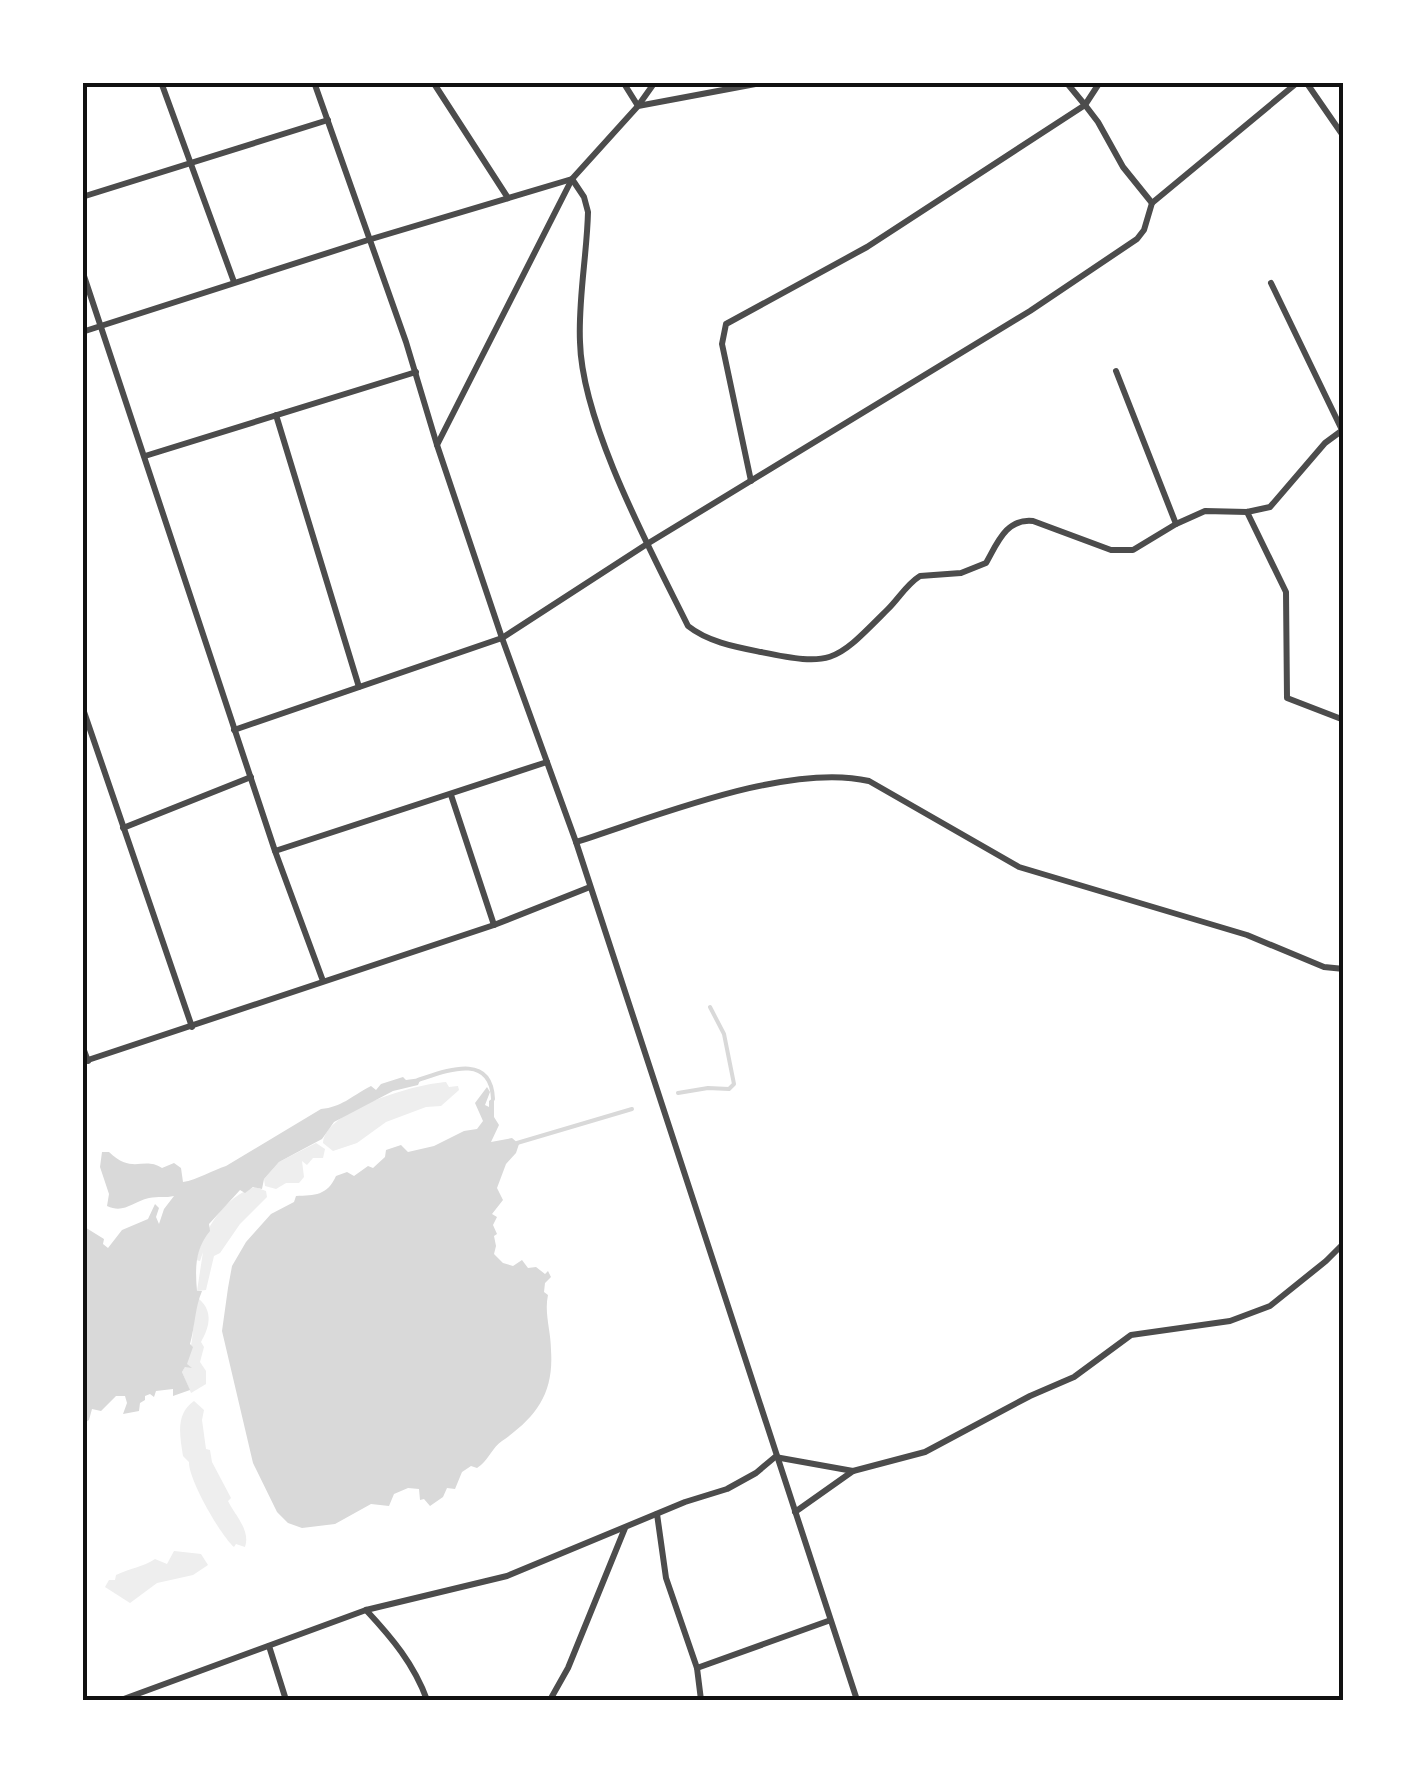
<svg xmlns="http://www.w3.org/2000/svg" width="1426" height="1783" font-family="Karla,sans-serif">
<rect width="100%" height="100%" fill="#fff"/>
<g fill="#eee">
<path d="M446 1082 449 1087 458 1086 459 1090 441 1106 426 1107 386 1122 357 1143 333 1151 323 1143C326 1109 416 1084 446 1082Z"/>
<polygon points="316,1143 325,1149 323,1158 313,1158 307,1165 302,1161 304,1177 299,1183 286,1183 276,1189 265,1186 264,1179 279,1162"/>
<path d="M255 1187 266 1191 267 1197 240 1224 220 1253 214 1256 206 1290 197 1291 203 1252 200 1261 196 1260C205 1228 224 1197 255 1187Z"/>
<path d="M199 1299C214 1312 209 1328 201 1342L204 1347 200 1362 206 1371V1384L191 1393 182 1372C193 1358 194 1319 195 1300Z"/>
<path d="M194 1401 204 1410 202 1420 206 1449 210 1450 212 1462 231 1498 228 1501C234 1514 251 1530 245 1547L236 1544 234 1547C221 1536 188 1479 189 1462L183 1456C180 1436 175 1414 194 1401Z"/>
<path d="M174 1551 201 1554 208 1565 193 1575 157 1583 130 1603 105 1587 109 1580H115L116 1575C130 1568 143 1567 155 1559L167 1564Z"/>
</g>
<g fill="#d9d9d9">
<path d="M403 1077 406 1080 421 1078 418 1085 393 1091 334 1122 322 1139 279 1162 264 1179 262 1189 253 1187 245 1193 240 1190 209 1224 210 1231C195 1249 195 1268 197 1291H202C195 1307 195 1326 190 1344L193 1347 187 1364 192 1368 185 1367 182 1372 190 1390 173 1396V1389L156 1391 154 1397 150 1394 145 1396V1400L140 1403 139 1411 123 1414 127 1403 125 1396H116L101 1411 92 1409 89 1420 83 1424V1226L104 1239 103 1244 108 1248 122 1230 148 1219 155 1204 159 1208 156 1217 159 1224 164 1209 174 1196C166 1198 158 1196 149 1198 132 1202 124 1214 107 1206L109 1194 100 1167 102 1152H109C133 1175 143 1156 162 1168L174 1163 181 1168 183 1182C197 1180 213 1170 226 1166L321 1109C342 1107 350 1097 371 1086L376 1090 381 1084Z"/>
<path d="M487 1087 490 1092 485 1105 489 1107V1101L494 1097V1117L499 1125 491 1142 512 1138 519 1144 516 1153 506 1164 497 1188 503 1200 492 1214 497 1217 493 1225 497 1234 494 1236 496 1246 494 1254 503 1263 513 1266 522 1260 528 1268 536 1267 545 1274 548 1271 551 1277 545 1283 544 1292 548 1295C544 1313 551 1331 551 1350 554 1394 536 1417 502 1441 493 1447 489 1458 481 1465L477 1468 471 1466 462 1472 455 1489 447 1488 443 1497 430 1506 424 1499 420 1500 419 1489 408 1488 394 1494 389 1506 371 1504 335 1524 302 1528 288 1523 277 1512 253 1463 222 1331 228 1288 232 1266 246 1242 271 1214 294 1202 296 1196C315 1195 327 1196 336 1176L347 1172 354 1176 368 1166 373 1168 385 1157 386 1150 401 1145 408 1152 434 1146 464 1131 477 1129 483 1121 475 1103Z"/>
</g>
<g fill="none" stroke-linecap="round" stroke-linejoin="round">
<g stroke="#d9d9d9" stroke-width="4">
<path d="M418 1080C446 1071 491 1052 493 1099"/>
<polyline points="678,1093 708,1088 729,1089 734,1084 724,1034 710,1007"/>
<polyline points="517,1143 632,1109"/>
</g>
<g stroke="#4c4c4c" stroke-width="6">
<polyline points="161,82 234,282"/>
<polyline points="314,82 406,342 437,445 502,638 576,842 857,1700"/>
<polyline points="433,82 508,198"/>
<polyline points="623,82 638,106 655,82"/>
<polyline points="1066,82 1085,105 1100,82"/>
<polyline points="1306,82 1344,137"/>
<polyline points="82,197 328,120"/>
<polyline points="82,270 275,851 323,981"/>
<polyline points="1271,283 1342,430"/>
<path d="M82 332 368 240 572 179 584 197 588 212C587 255 578 299 580 342 582 424 651 551 688 626 708 642 736 647 761 652 834 667 835 662 888 609 899 598 907 584 920 576L961 573 986 563C997 544 1006 518 1033 521L1111 550H1133L1176 524 1205 511 1247 512 1270 507 1325 443 1344 429"/>
<polyline points="1116,371 1176,524"/>
<polyline points="276,415 359,687"/>
<polyline points="437,445 572,179 638,106 766,82"/>
<polyline points="145,456 416,372"/>
<polyline points="751,481 722,344 726,324 867,247 1085,105 1098,122 1123,167 1152,203"/>
<polyline points="1247,512 1286,592 1287,698 1344,720"/>
<polyline points="82,706 192,1027"/>
<polyline points="234,730 502,638 647,544 1030,311 1137,239 1144,230 1152,203 1298,82"/>
<polyline points="451,795 494,925"/>
<polyline points="123,828 251,777"/>
<path d="M576 842C655 817 789 762 869 781L1019 867 1247 935 1324 967 1344 969"/>
<polyline points="275,851 547,762"/>
<polyline points="82,1045 88,1061"/>
<polyline points="82,1062 494,925 590,887"/>
<polyline points="795,1512 853,1471 925,1452 1030,1396 1074,1377 1131,1335 1230,1321 1270,1306 1326,1261 1344,1243"/>
<polyline points="657,1514 666,1578 697,1668 701,1700"/>
<path d="M366 1610C392 1638 414 1664 427 1700"/>
<polyline points="269,1646 286,1700"/>
<polyline points="697,1668 828,1621"/>
<polyline points="121,1700 366,1610 507,1576 685,1502 727,1489 756,1473 775,1457 853,1471"/>
<polyline points="550,1700 568,1668 625,1528"/>
</g>
</g>
<rect width="1426" height="1783" fill="none" stroke="#ffffff" stroke-width="170"/>
<rect x="85" y="85" width="1256" height="1613" fill="none" stroke="#111" stroke-width="4"/>
</svg>
